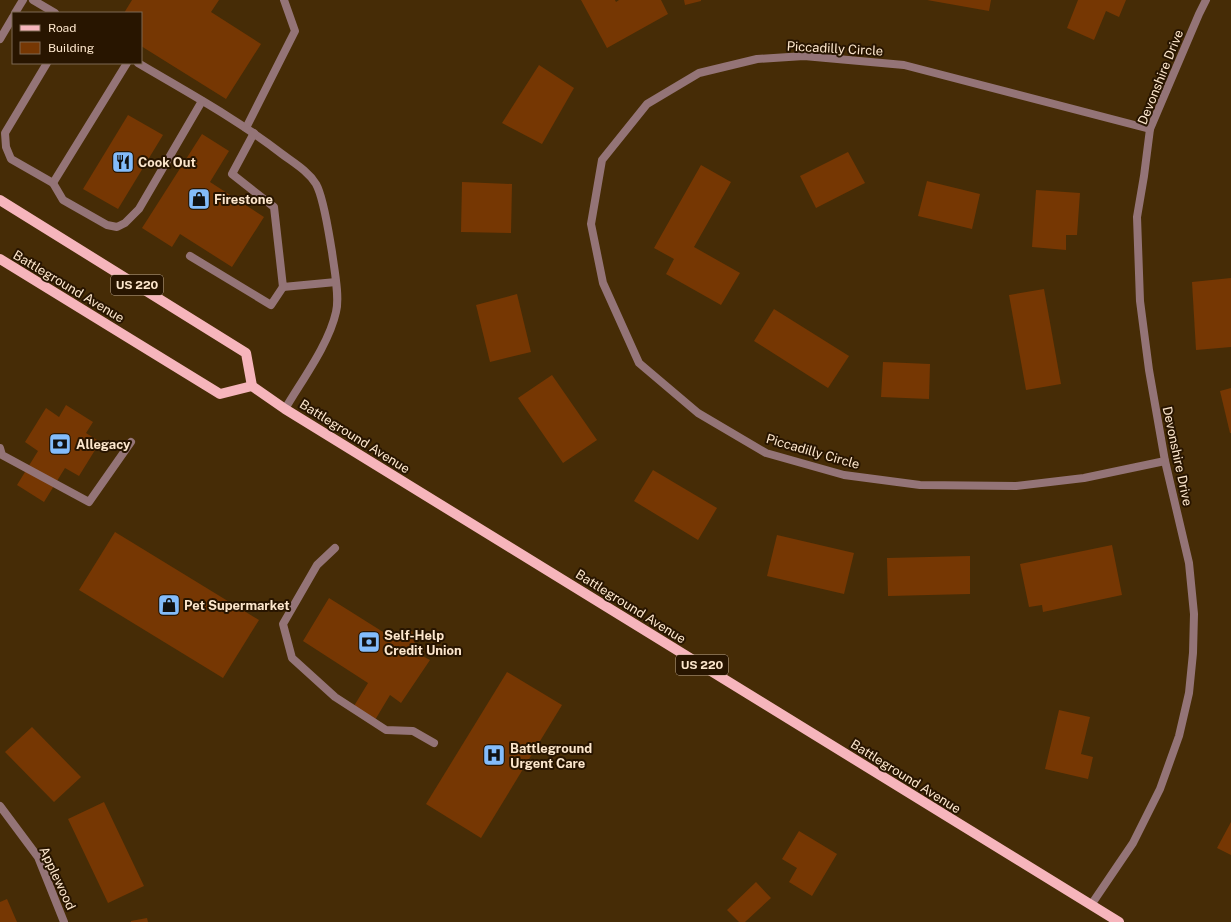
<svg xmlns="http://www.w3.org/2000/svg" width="1231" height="922" font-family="'Public Sans',sans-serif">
<rect width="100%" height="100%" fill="#462c06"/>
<g fill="#763703">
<polygon points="132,0 219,0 211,12 261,44 226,99 141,46 141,13 124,13"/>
<polygon points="581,0 615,0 616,2 619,0 661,0 668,14 607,48"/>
<polygon points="684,0 701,0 701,1 685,5"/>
<polygon points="927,0 991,0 989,11"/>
<polygon points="1078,0 1126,0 1119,17 1106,11 1094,40 1067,28"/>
<polygon points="539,65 574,88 542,144 502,123"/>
<polygon points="128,115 163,135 118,209 83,189"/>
<polygon points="202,134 229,151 210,182 264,217 232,267 180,234 172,247 142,228"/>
<polygon points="848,152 865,183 816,208 800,176"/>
<polygon points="701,165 731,182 694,247 740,273 721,305 666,274 674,259 654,248"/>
<polygon points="927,181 980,194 972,229 918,216"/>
<polygon points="462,182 512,184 511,233 461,232"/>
<polygon points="1036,190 1080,193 1077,235 1066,235 1066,250 1032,247"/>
<polygon points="1231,278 1231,347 1196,350 1192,282"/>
<polygon points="1044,289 1061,384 1026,390 1009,295"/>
<polygon points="517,294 531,352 490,362 476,305"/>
<polygon points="774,309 849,356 828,388 754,341"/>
<polygon points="883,362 930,364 929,399 881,397"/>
<polygon points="552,375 597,440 563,463 518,398"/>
<polygon points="1231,388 1231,433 1230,433 1220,391"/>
<polygon points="66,405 93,422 86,433 100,442 79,476 65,468 44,502 17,485 38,451 25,442 46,408 59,417"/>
<polygon points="653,470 717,508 698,540 634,501"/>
<polygon points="115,532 259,620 223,678 79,590"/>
<polygon points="777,535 854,553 844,594 767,576"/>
<polygon points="1112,545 1122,595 1043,612 1042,605 1029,607 1020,564"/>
<polygon points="970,556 970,594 888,596 887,558"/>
<polygon points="329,598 391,637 412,631 417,653 430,660 401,703 390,695 375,720 354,706 368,683 303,641"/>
<polygon points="507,672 562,705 481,838 426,804"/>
<polygon points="1059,710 1090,717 1081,754 1093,757 1088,779 1045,769"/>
<polygon points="32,727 81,777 54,802 5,752"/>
<polygon points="104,802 144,886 108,903 68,819"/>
<polygon points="1231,822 1231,855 1217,848"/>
<polygon points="799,831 837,854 812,896 789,882 797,868 782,859"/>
<polygon points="756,882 771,898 745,922 739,922 727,910"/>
<polygon points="7,899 17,922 0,922 0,902"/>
<polygon points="147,918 148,922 131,922 131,921"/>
</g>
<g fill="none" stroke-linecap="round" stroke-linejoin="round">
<g stroke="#947477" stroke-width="8">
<polyline points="33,0 55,13"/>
<polyline points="15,13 23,0"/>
<polyline points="0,39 13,17"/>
<polyline points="47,63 5,133 6,147 11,159 53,183 127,63"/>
<path d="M138 63C187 92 237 119 282 154 294 163 308 171 316 184 324 198 329 235 332 252 334 268 340 297 336 312 329 344 302 380 285 409"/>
<polyline points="246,128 295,31 284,0"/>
<polyline points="254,133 232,174 274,207 283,287 336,282"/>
<polyline points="53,183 63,200 107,225 117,227 125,223 139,209 202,101"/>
<polyline points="190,256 271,305 283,287"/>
<polyline points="0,448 2,455 89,502 131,442"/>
<polyline points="335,548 317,565 283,624 292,658 335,697 386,730 413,731 434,743"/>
</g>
<g stroke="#947477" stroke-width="8">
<polyline points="1150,129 904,65 804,56 757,59 699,73 647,104 602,160 591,224 603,283 639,363 698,413 766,453 844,475 920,485 1016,486 1084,478 1165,461"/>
<polyline points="0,806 38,857 64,922"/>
<polyline points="1091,905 1133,843 1160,789 1179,736 1189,693 1193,653 1194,614 1189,563 1165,461 1149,370 1140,301 1137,217 1144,176 1150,129 1199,14 1206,0"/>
</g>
<g stroke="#f6b5bc" stroke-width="10">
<polyline points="0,200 246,353 252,386 285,409 1119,922"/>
<polyline points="0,259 220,394 252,386"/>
</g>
</g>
<defs>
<g id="restaurant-square" transform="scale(1.15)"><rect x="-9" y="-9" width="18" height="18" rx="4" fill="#83bcfb" stroke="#281500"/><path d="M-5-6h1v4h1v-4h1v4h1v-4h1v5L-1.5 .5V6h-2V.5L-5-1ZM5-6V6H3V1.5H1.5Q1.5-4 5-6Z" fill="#111"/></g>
<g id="shop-square" transform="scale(1.15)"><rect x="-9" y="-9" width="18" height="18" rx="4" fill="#83bcfb" stroke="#281500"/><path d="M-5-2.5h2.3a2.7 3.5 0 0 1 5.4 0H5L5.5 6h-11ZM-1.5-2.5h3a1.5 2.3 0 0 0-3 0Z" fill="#111"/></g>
<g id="bank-square" transform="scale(1.15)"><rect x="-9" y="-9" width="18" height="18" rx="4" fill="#83bcfb" stroke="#281500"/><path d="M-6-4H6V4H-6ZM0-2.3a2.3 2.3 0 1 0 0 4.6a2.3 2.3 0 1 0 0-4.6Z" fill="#111"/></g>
<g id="hospital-square" transform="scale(1.15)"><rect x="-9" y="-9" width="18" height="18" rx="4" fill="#83bcfb" stroke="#281500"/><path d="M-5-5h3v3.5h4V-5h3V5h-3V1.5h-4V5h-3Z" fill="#111"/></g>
</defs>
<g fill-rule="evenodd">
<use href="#restaurant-square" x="123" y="162"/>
<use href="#shop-square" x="199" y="199"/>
<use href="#bank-square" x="60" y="444"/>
<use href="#shop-square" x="169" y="605"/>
<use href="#bank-square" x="369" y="642"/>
<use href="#hospital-square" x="494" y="755"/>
</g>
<g text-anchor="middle" stroke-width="4" stroke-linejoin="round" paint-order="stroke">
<g fill="#281500" stroke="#bda890" stroke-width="1">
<rect x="111" y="275" width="52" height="20" rx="3"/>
<rect x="676" y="655" width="52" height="20" rx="3"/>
</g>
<g font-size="12" font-weight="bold" fill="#fde7cd">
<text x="137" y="289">US 220</text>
<text x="702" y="669">US 220</text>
</g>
<g font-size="13" fill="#fde7cd" stroke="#281500">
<text transform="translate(835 48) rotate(3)" y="5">Piccadilly Circle</text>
<text transform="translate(1160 77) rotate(-68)" y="5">Devonshire Drive</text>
<text transform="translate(69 286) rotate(31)" y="5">Battleground Avenue</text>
<text transform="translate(355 436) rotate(32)" y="5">Battleground Avenue</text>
<text transform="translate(813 451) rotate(16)" y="5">Piccadilly Circle</text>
<text transform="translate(1178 456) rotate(78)" y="5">Devonshire Drive</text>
<text transform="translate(631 606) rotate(32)" y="5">Battleground Avenue</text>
<text transform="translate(906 776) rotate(32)" y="5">Battleground Avenue</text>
<text transform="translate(58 878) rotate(65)" y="5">Applewood</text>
</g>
<g font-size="13" font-weight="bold" fill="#fde7cd" stroke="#281500" text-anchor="start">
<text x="138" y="167">Cook Out</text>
<text x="214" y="204">Firestone</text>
<text x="76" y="449">Allegacy</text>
<text x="184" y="610">Pet Supermarket</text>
<text x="384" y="640">Self-Help<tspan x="384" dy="15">Credit Union</tspan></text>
<text x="510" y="753">Battleground<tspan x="510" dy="15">Urgent Care</tspan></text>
</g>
</g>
<rect x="12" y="12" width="130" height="52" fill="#281500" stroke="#7d6952"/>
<rect x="20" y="25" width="20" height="6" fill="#f6b5bc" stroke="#7d6952"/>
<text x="48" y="32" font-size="12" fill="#fde7cd">Road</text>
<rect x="20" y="42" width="20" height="12" fill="#763703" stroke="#7d6952"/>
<text x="48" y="52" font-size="12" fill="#fde7cd">Building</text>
</svg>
